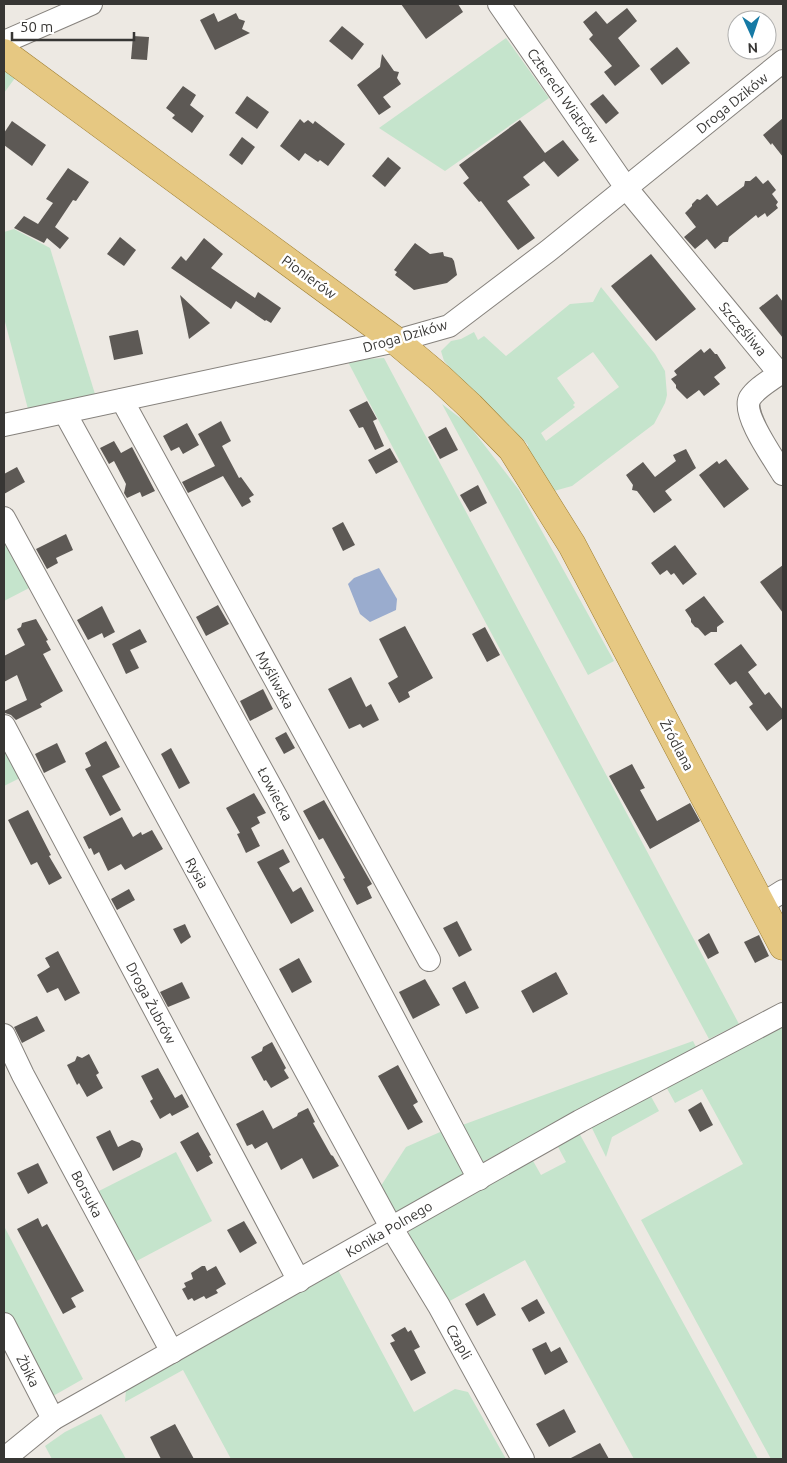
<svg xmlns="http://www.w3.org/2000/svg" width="787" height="1463" font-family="Ubuntu,sans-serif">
<rect width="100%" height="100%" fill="#ede9e3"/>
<g fill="#c5e4cc" fill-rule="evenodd">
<polygon points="506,38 549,98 445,171 379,128"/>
<polygon points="4,69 15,78 4,93"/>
<polygon points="14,229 50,248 95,394 28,409 4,318 4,232"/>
<path d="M601 287 655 354 665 371 667 395 665 403 654 424 572 486 554 491 527 451 528 445 522 438 517 440 444 361 441 351 451 341 461 339 474 332 478 340 484 336 506 356 570 304 593 302ZM593 352 619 387 546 441 541 433 575 407 573 405 575 403 557 378Z"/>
<polygon points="384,358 739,1024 709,1039 436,530 347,360"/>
<polygon points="442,404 468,424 519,490 614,661 588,675"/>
<polygon points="4,529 35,585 4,601"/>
<polygon points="4,739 24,776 4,786"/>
<polygon points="783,1027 783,1459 771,1459 641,1220 743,1164 702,1089 675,1103 664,1083 760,1036"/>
<polygon points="693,1041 696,1047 481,1163 457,1127 582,1081"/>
<polygon points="648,1091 659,1111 612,1137 606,1157 590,1124"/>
<polygon points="447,1129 465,1171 461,1180 397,1214 377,1192 406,1147"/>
<polygon points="578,1131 758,1459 634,1459 525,1260 446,1303 408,1239 410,1228 532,1159 541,1175 566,1162 557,1145"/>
<polygon points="176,1152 212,1221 131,1264 93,1194"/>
<polygon points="4,1226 83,1379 46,1400 4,1317"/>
<polygon points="337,1268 414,1412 455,1389 468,1392 506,1459 231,1459 183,1370 125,1402 126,1390"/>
<polygon points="101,1414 126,1459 52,1459 45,1446 65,1432"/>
</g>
<polygon fill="#9aacce" points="379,568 397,599 396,610 370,622 360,614 348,584 354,578"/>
<g fill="#5d5955">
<polygon points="401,4 458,4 463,12 426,39"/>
<polygon points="627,8 637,21 618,38 640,66 615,86 604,72 612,66 589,39 593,35 583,22 596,11 607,24"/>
<polygon points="214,13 218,22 236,13 239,19 245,21 242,29 250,33 215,50 200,20"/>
<polygon points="342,26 364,44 352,60 329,41"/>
<polygon points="133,36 149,37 147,60 131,59"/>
<polygon points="677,47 690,63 662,85 650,69"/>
<polygon points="382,54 394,71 399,72 397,78 401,84 383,97 391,107 379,115 357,85 380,67"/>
<polygon points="183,86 196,95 190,105 204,116 192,133 172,118 175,115 166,108"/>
<polygon points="603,94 619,113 606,124 590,104"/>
<polygon points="247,96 269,112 257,129 235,113"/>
<polygon points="783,118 783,157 772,143 771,145 763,135"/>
<polygon points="300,119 304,123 308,120 313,124 315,121 345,144 328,166 320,160 318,162 305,153 299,161 280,146"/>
<polygon points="520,120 545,153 563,140 579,160 558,177 544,161 523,177 530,185 507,201 535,238 518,250 481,201 479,202 463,183 469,178 459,165"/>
<polygon points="12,121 46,145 32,166 4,145 4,133"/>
<polygon points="242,137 255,147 242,165 229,155"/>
<polygon points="388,157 401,168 385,187 372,176"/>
<polygon points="68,168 89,182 76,201 73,200 55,227 69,238 60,249 47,238 44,243 14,228 24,216 38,224 53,203 46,199"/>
<polygon points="756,176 763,184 768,180 776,190 772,194 778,202 776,205 778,208 767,217 765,213 758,218 756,215 729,237 728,242 723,242 715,249 707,239 695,249 684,237 696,227 685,213 692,206 692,204 697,199 700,200 707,194 717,206 744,186 745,181 750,181"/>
<polygon points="120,237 136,250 124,266 107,254"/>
<polygon points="204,238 223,254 211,268 255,298 258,292 281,308 271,323 266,320 265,321 236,301 231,309 171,268 181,256 186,261"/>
<polygon points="415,243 430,254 443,252 444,256 452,258 454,261 457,275 447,283 414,290 395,275 397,272 394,270"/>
<polygon points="651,254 696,309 656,341 611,286"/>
<polygon points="777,294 783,302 783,338 759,308"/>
<polygon points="180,295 210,323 189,339"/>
<polygon points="138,330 143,354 114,360 109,336"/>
<polygon points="710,348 715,354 717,354 726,368 714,377 720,384 704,396 699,390 687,399 676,388 676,385 671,379 677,375 674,371 701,349 704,353"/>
<polygon points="367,401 377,419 373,421 384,446 375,450 363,427 359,428 349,410"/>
<polygon points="221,421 231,441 222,446 239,478 241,477 254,495 249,498 251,502 242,507 223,476 188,493 182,482 215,466 198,434"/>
<polygon points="187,423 199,445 183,454 179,447 171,451 163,436"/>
<polygon points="446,427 458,450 440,459 428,437"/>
<polygon points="114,441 121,453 132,447 155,491 142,497 140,492 127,498 124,493 126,484 114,461 109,464 100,448"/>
<polygon points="390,448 398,462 376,474 368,460"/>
<polygon points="686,449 696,468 665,491 672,500 654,513 637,491 632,490 633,485 626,475 643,462 655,477 676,461 673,455"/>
<polygon points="726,459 749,489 724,508 699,475 717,461 719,464"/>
<polygon points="17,467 25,482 4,494 4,474"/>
<polygon points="478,485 487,503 470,512 460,495"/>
<polygon points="343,522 355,545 343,551 332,528"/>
<polygon points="66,534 73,550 56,558 58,563 47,569 36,549"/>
<polygon points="675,545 697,574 683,585 674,573 671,575 667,570 660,575 651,563"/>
<polygon points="783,565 783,613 760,582"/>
<polygon points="704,596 724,622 717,627 717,632 711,632 705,636 698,628 695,627 691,622 691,619 685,610"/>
<polygon points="218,605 229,624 206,636 196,617"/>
<polygon points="102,606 115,632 104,638 102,633 88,640 77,620"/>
<polygon points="36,619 48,640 46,641 51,650 43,654 63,691 40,704 42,707 16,720 11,715 5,713 4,711 27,700 17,675 4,682 4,656 25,645 17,629 21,627 22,623"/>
<polygon points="405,626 433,678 408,692 410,697 399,703 388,683 398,677 379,639"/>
<polygon points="485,627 500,655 487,662 472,634"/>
<polygon points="140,629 147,642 130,650 139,668 126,674 112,644"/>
<polygon points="741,644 757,665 748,672 765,695 769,692 783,710 783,718 767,731 749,707 753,704 744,692 736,681 730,685 714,664"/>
<polygon points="351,677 366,707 371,704 379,720 363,728 360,724 349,729 328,689"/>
<polygon points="263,689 273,709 250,721 240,701"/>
<polygon points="286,732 295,748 284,754 275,738"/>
<polygon points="106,741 120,767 102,776 121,810 110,816 85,769 91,766 85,753"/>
<polygon points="57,743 66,762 44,773 35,754"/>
<polygon points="171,748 190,783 179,789 161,754"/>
<polygon points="632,764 645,788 640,790 657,821 690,803 700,821 650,849 609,776"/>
<polygon points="254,793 266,813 257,817 260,823 251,828 260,846 246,853 237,834 240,833 226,808"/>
<polygon points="324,800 372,884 367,887 372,898 357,905 343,879 345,878 323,838 319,840 303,811"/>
<polygon points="28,810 51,855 49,856 62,878 49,885 37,862 31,865 8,820"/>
<polygon points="122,817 133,837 141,832 142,835 152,830 163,849 125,870 121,864 108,871 99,852 94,855 91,848 89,849 83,837"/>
<polygon points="283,849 290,862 279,868 293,892 301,887 314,911 291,924 257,862"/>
<polygon points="129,889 135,900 117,910 111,899"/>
<polygon points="457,921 472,950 459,957 443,928"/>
<polygon points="185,924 191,937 181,944 173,929"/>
<polygon points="709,933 719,953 708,959 698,940"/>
<polygon points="759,935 769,956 755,963 744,942"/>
<polygon points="58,951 80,993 65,1001 58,988 47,993 37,975 50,967 45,958"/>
<polygon points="299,958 312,982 292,993 279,969"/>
<polygon points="556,972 568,994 533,1013 521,991"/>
<polygon points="425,979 440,1005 413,1019 399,992"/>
<polygon points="465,981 479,1008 466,1014 452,988"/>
<polygon points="182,982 190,998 168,1007 160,992"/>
<polygon points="37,1016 45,1031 22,1043 14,1027"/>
<polygon points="272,1042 286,1068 284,1070 289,1078 271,1088 266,1080 264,1081 251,1057 262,1051 263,1047"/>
<polygon points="89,1054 99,1073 96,1075 103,1088 87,1097 79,1083 77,1085 67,1065 75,1061 77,1056 82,1058"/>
<polygon points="398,1065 418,1102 413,1105 423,1122 408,1130 378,1076"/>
<polygon points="158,1068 175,1098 182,1094 189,1107 172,1116 170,1113 160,1119 150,1101 153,1099 141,1076"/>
<polygon points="701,1102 713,1125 700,1132 688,1110"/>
<polygon points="308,1108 315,1122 313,1123 331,1155 333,1156 339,1166 313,1179 302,1158 281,1170 267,1142 255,1149 252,1144 247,1146 236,1124 263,1110 273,1129 297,1116 298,1113"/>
<polygon points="110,1130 118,1147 132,1140 140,1143 143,1149 140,1157 113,1171 96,1137"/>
<polygon points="198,1132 211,1155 209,1156 213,1163 197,1172 180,1142"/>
<polygon points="38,1163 48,1183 28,1194 17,1173"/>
<polygon points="38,1218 42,1227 47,1224 84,1291 71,1298 76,1307 63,1314 17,1229"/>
<polygon points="244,1221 257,1243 240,1253 227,1230"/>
<polygon points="202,1266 205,1266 207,1271 216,1266 226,1284 216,1290 218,1293 206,1299 204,1296 194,1301 192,1298 188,1300 182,1289 186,1287 184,1283 193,1279 191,1273"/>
<polygon points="484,1293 496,1315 477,1326 465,1304"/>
<polygon points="537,1299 545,1313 529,1322 521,1308"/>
<polygon points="405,1327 408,1332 411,1330 420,1347 414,1350 426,1373 411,1381 390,1343 395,1341 391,1335"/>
<polygon points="546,1342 551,1352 560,1347 568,1362 545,1375 532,1349"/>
<polygon points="564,1409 576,1432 549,1447 536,1424"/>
<polygon points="175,1424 194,1459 161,1459 150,1437"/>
<polygon points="600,1443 609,1459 569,1459"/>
</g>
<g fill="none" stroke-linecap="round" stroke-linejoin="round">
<g stroke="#86827d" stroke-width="24">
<g id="minor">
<polyline points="499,4 627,189 780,374"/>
<polyline points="4,42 91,4"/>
<path d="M783 371C773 379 757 387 750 398 741 413 774 459 783 474"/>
<polyline points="122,400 429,960"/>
<polyline points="65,413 277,798 479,1179"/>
<polyline points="4,425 396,341 449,326 548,251 783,61"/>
<polyline points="4,518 391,1227 439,1306 523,1459"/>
<polyline points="4,726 299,1281"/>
<polyline points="761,905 783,891"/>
<polyline points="4,1035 23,1075 172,1352"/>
<polyline points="4,1324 53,1419"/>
<polyline points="4,1459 53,1419 580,1121 783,1014"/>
</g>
</g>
<g stroke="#9e7e31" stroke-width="29">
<polyline id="major" points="4,53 396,341 440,378 470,406 512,449 572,545 783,946"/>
</g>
<use href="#minor" stroke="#fff" stroke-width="22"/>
<use href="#major" stroke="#e6c882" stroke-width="28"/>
</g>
<g text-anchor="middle" stroke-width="5" stroke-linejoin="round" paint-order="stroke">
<g font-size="14" fill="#373634" stroke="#fff">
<text transform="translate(563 96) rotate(55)" y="5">Czterech Wiatrów</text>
<text transform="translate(732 103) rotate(-39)" y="5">Droga Dzików</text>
<text transform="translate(309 277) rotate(36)" y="5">Pionierów</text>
<text transform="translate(743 329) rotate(50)" y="5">Szczęśliwa</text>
<text transform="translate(405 336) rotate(-16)" y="5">Droga Dzików</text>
<text transform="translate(275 680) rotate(61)" y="5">Myśliwska</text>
<text transform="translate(677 745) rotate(62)" y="5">Źródlana</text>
<text transform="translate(275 794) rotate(62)" y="5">Łowiecka</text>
<text transform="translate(197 873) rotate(61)" y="5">Rysia</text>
<text transform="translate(151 1003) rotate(62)" y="5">Droga Żubrów</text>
<text transform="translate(87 1194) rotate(62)" y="5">Borsuka</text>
<text transform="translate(389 1229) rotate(-30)" y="5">Konika Polnego</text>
<text transform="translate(459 1342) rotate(61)" y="5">Czapli</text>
<text transform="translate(28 1371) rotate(63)" y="5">Żbika</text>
</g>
</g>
<rect width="787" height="1463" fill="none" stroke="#373634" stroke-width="10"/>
<g transform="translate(752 35) rotate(177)"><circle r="24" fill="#ffffff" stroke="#afafae"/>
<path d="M0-4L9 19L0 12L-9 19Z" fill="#167aa5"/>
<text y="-8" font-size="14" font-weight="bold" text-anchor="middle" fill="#373634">N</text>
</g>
<path d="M12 32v8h122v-8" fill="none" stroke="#373634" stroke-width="2.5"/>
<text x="20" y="32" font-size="15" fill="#373634" stroke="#ffffff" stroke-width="4" paint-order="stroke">50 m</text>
</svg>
